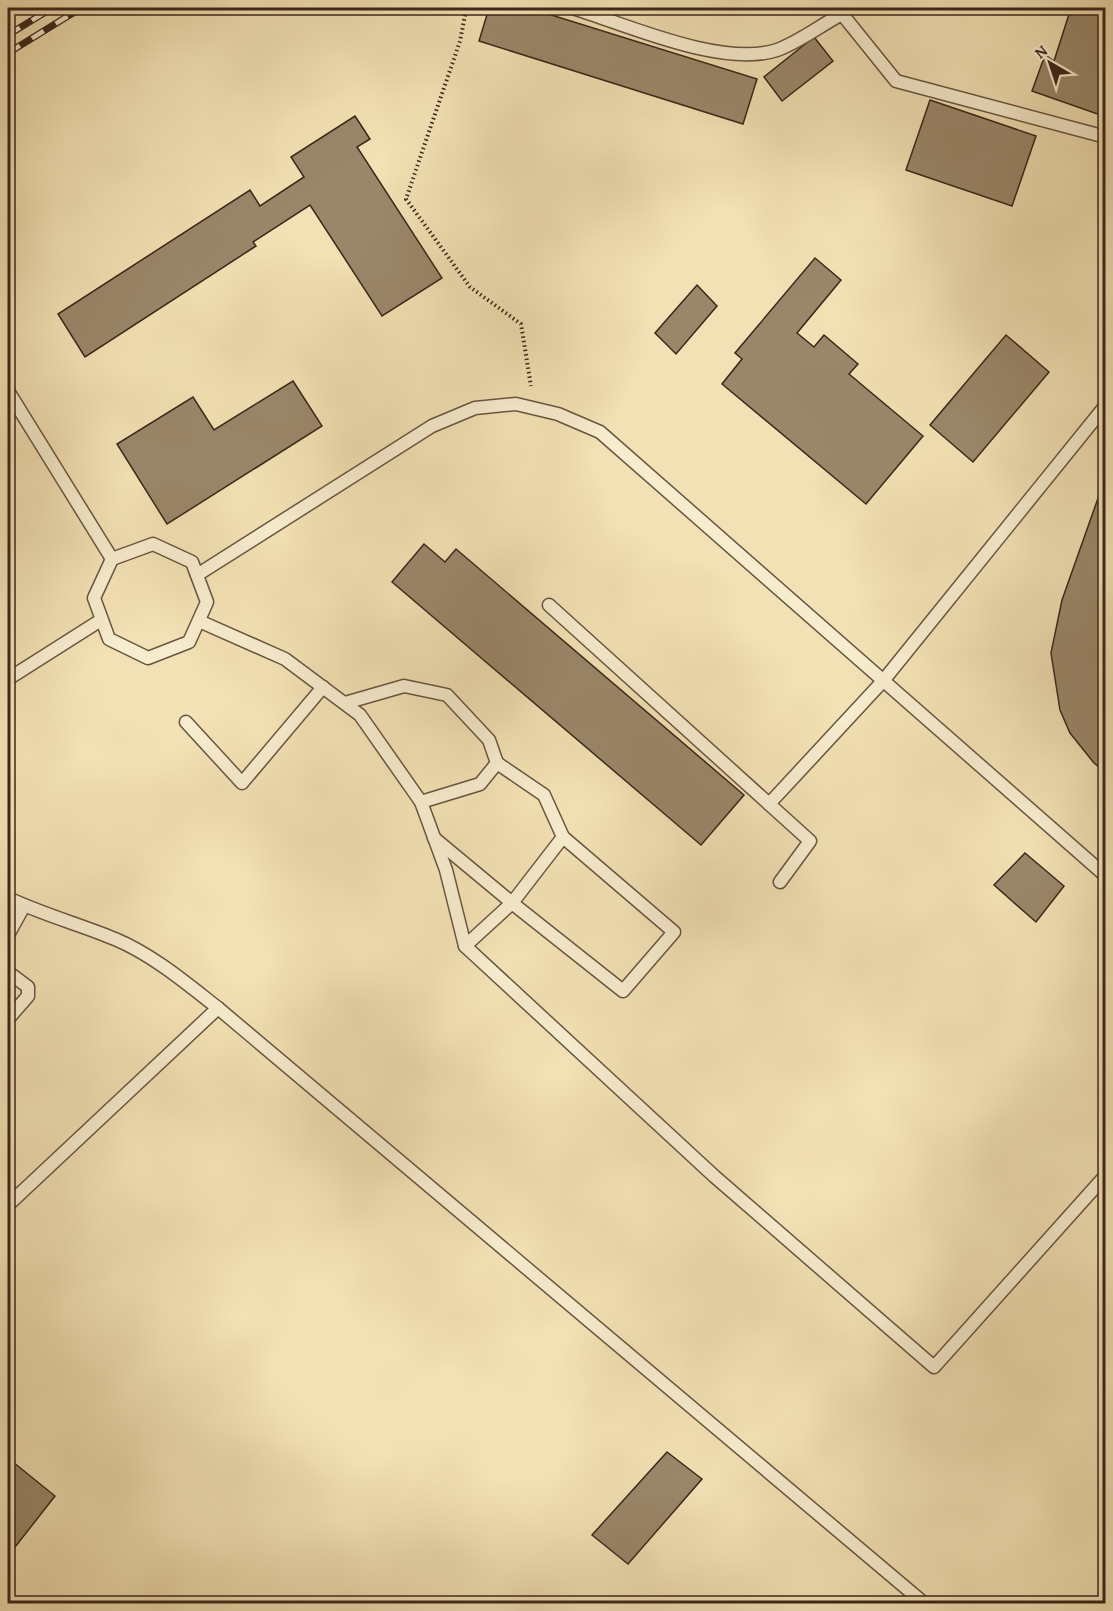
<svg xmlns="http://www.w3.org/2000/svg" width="1113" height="1611" font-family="'Gentium Book Plus',serif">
<rect width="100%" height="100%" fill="#f2e1b4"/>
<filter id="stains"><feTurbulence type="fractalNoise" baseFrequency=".00333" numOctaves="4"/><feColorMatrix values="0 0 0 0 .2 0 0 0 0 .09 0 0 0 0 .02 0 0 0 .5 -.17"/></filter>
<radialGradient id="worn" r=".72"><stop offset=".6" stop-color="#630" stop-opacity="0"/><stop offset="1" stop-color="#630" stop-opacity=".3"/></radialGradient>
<g fill="#9a876a" stroke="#3b261a" stroke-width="1.5">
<polygon points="489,8 529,8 757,79 743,124 479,41"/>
<polygon points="1071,8 1106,8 1106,117 1032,91 1045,55 1054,61"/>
<polygon points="814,37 833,61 782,101 764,77"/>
<polygon points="930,100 1036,136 1012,206 906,170"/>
<polygon points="355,116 370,139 357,147 442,278 382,316 310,205 253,242 256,246 85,357 58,314 250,190 260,206 304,177 291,157"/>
<polygon points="815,258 841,280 797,333 814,347 824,335 858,364 849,374 923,436 866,504 722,384 742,359 735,353"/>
<polygon points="697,285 717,306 676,354 655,333"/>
<polygon points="1006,335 1049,372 973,462 930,425"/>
<polygon points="293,381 322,426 167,524 117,444 193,397 214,430"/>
<polygon points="1102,487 1106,489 1106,773 1094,763 1070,733 1060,710 1051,653 1062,600"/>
<polygon points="424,544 445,562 456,549 744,795 701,845 392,582"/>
<polygon points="1025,853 1064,886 1036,922 994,885"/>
<polygon points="667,1452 702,1479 628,1564 592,1535"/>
<polygon points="8,1458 55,1496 8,1556"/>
</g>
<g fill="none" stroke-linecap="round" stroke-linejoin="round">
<g stroke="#695540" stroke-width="15">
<g id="lane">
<path d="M573 8C627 25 723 68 777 50 799 42 821 25 842 14"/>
<polyline points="840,8 842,14 896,81 1106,137"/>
<polyline points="8,391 112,559"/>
<polygon points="153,544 192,562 207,602 189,642 148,658 109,639 94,598 112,559"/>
<polyline points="197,575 432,426 475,408 516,404 558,414 600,432 1106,876"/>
<polyline points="549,605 769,804 883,681 1106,405"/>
<polyline points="199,621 285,659 360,715 421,802 446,870 465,946 714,1176 934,1367 1106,1175"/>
<polyline points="8,679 101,620"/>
<polyline points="345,703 404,686 447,695 489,740 497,763 480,784 421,802"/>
<polyline points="186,722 242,783 323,687"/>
<polyline points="497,763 544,795 563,837"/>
<polyline points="769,804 810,841 780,882"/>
<polyline points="434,838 505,897 512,903 623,991 674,932 563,837 512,903 465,946"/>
<path d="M8 898C44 915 79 924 115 939 153 955 186 983 218 1008L925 1604"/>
<polyline points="8,935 24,906"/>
<polyline points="8,972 28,987 28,996 8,1019"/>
<polyline points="8,1205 218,1008"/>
</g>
</g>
<g stroke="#3b261a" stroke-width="4" stroke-dasharray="1.5 3" stroke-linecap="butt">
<polyline points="423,8 426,8"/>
<polyline points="459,8 465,15 460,41 406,199 470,287 521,324 531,386"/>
</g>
<use href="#lane" stroke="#f7ecce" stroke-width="12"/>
<g stroke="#3b261a" stroke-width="7">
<g id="rail">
<polyline points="8,35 52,8"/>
<polyline points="8,53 81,8"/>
</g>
</g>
<use href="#rail" stroke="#f7ecce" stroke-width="4.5" stroke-dasharray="14" stroke-linecap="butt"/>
</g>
<rect width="1113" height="1611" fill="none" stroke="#f2e1b4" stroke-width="30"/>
<rect x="9" y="9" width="1095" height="1593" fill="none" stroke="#3b261a" stroke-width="3"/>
<rect x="15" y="15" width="1083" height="1581" fill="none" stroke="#3b261a" stroke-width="1.5"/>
<g transform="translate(1050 63) rotate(321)" stroke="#f7ecce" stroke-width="4.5" paint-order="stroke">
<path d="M0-4.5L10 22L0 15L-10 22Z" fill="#3b261a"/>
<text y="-9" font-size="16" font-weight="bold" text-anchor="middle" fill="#3b261a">N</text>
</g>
<rect width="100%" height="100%" filter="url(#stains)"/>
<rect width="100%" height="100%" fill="url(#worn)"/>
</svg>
